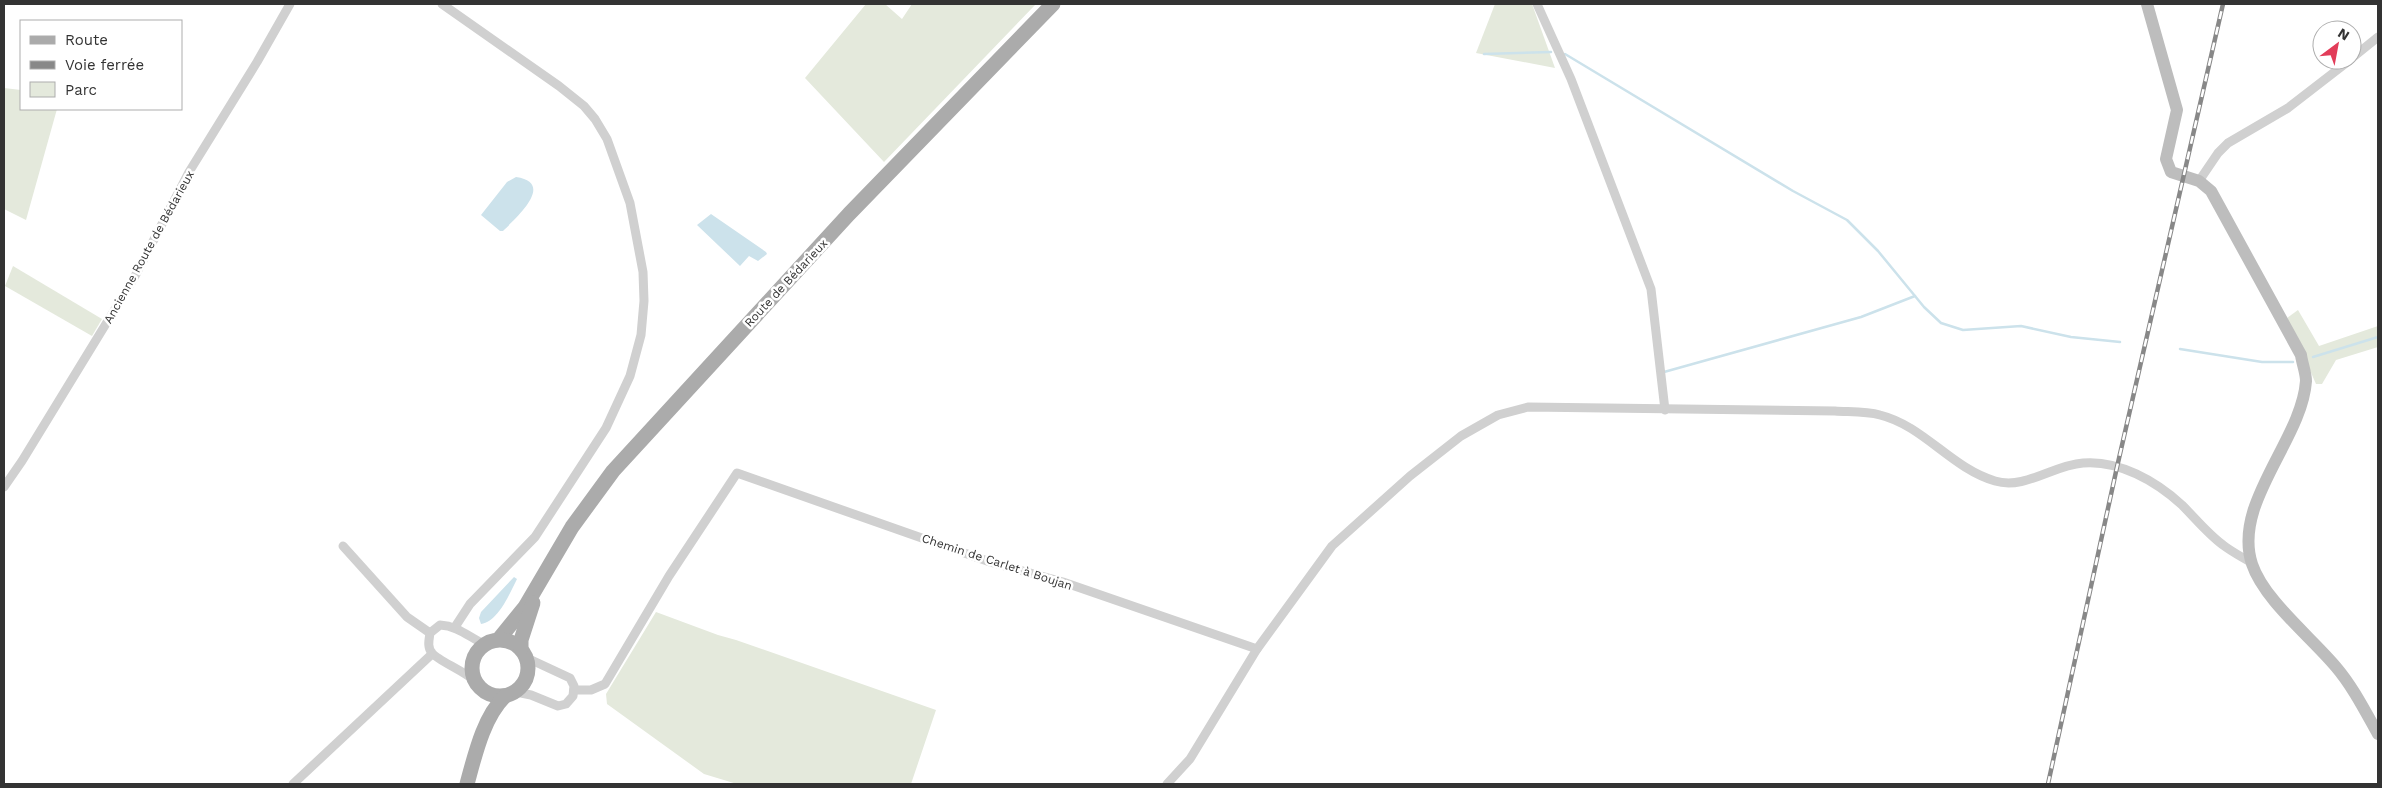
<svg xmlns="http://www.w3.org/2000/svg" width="2382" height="788" font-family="'Work Sans',sans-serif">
<rect width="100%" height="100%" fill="#fff"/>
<g fill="#e4e9dc">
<polygon points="866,4 885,4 902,19 912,4 1036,4 884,162 805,78"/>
<polygon points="1495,4 1532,4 1555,68 1476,53"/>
<polygon points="4,88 21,90 21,109 57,109 26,220 4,209"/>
<polygon points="13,266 102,319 92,336 5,286"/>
<polygon points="2298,310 2319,346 2378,326 2378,347 2336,360 2322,384 2316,384 2287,318"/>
<polygon points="656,612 718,635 736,640 936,710 911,784 737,784 704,774 607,704 606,694"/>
</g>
<g fill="#cce2eb">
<path d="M516 177C556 183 516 218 503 231H500L481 215 507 182Z"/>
<polygon points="711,214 766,252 767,254 758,261 749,256 740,266 697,225"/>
<path d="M514 577 517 579C510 593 498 622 481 624L479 618 481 612Z"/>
</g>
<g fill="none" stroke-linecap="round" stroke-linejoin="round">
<g stroke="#cce2eb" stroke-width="2.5">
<polyline points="1484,54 1551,52"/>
<polyline points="1565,54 1793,191 1847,220 1878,251 1924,307 1941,323 1963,330 2021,326 2071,337 2120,342"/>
<polyline points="2180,349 2262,362 2293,362"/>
<polyline points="2313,357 2378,337"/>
<polyline points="1664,372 1861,317 1915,296"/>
</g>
<g stroke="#d0d0d0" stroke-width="9">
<polyline points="442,4 559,86 584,106 595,119 607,139 630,203 643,272 644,301 641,335 630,376 606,428 535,537 470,604 455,627"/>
<polyline points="1537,4 1571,79 1651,289 1665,410"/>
<polyline points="2352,58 2378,37"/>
<polyline points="2199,181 2218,153 2228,143 2288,108 2350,60"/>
<polyline points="4,487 22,461 134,278 189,172 257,62 290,4"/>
<polyline points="343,546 407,617 430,633"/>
<path d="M475 681C464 671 437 660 432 653 427 647 429 640 430 633L440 625C458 626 469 637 484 644"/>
<polyline points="574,690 591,690 605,684 669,576 737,473 990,562 1063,582 1257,649"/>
<polyline points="516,692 531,695 558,706 566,704 573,696 574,686 570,678 527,658"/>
<polyline points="293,784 432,654"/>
<path d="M1167 784 1190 759 1257 649 1332 546 1410 476 1461 436 1498 415 1528 407 1835 411C1849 412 1866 411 1880 415 1924 426 1951 468 1995 481 2025 490 2053 465 2083 463 2119 460 2156 481 2182 505 2195 518 2208 534 2223 545 2232 552 2242 557 2252 563"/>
</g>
<path stroke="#bdbdbd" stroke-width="12" d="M2147 4 2177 110 2166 159 2171 172 2199 181 2211 191 2301 355C2302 363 2306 373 2306 381 2302 440 2232 503 2252 564 2264 600 2311 637 2336 667 2353 687 2365 711 2378 734"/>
<g stroke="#ababab" stroke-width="15">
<polyline points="499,639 525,607 572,527 613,471 849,214 1053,4"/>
<circle cx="500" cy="668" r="28"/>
<polyline points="521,648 521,640 533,603"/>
<path d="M467 784C475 755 483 718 505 696"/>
</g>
<g stroke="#888" stroke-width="4.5">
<polyline id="rail" points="2048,784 2117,467 2223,4"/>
</g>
<use href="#rail" stroke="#fff" stroke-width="2.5" stroke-dasharray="8" stroke-linecap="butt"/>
</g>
<g text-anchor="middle" stroke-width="5" stroke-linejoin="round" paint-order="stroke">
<g font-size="12" fill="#333" stroke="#fff">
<text transform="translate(149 247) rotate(-61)" y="4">Ancienne Route de Bédarieux</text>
<text transform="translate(786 283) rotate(-47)" y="4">Route de Bédarieux</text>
<text transform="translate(997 562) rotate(18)" y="4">Chemin de Carlet à Boujan</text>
</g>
</g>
<rect width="2382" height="788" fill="none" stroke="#333333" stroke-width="10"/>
<rect x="20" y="20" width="162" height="90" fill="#ffffff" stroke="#adadad"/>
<rect x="30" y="36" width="25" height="8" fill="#ababab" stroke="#adadad"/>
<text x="65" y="45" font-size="15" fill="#333333">Route</text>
<rect x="30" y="61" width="25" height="8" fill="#888888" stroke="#adadad"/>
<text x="65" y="70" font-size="15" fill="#333333">Voie ferrée</text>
<rect x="30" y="82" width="25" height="15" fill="#e4e9dc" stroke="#adadad"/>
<text x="65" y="95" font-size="15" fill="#333333">Parc</text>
<g transform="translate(2337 45) rotate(32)"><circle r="24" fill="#ffffff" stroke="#adadad"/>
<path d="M0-4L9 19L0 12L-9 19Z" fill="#e23c59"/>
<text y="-8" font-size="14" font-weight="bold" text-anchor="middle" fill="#333333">N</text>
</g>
</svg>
